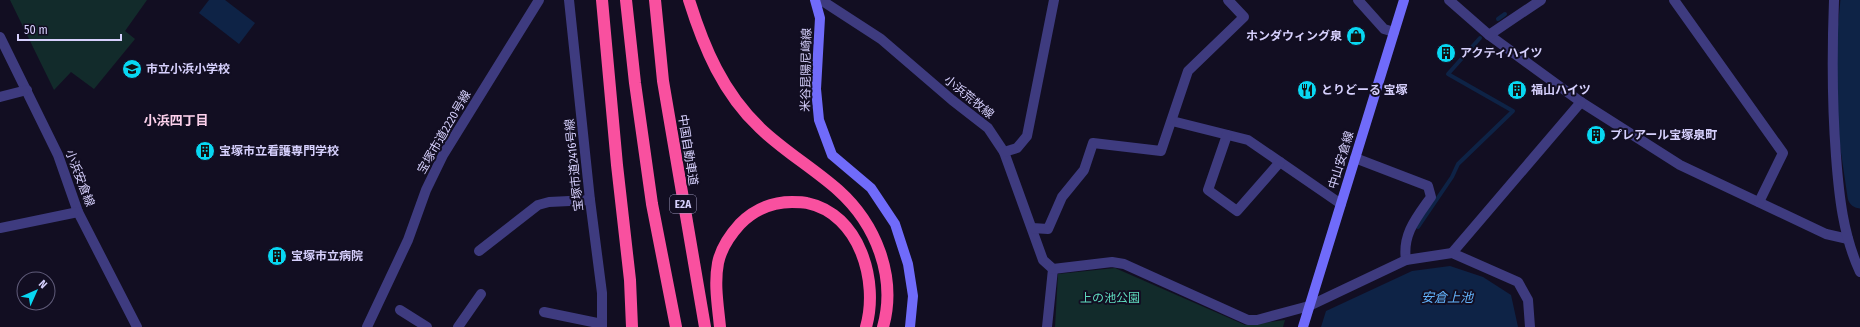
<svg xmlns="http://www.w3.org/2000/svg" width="1860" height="327" font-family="'Fira Sans Condensed','Noto Sans JP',sans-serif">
<rect width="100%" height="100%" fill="#120e22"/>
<g fill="#122b2b">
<polygon points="10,0 147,0 125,31 135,39 94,89 71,72 54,90"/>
<polygon points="1115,268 1245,325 1285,320 1283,327 1055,327 1058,274"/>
</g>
<g fill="#0e2346">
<polygon points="209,0 225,0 255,23 239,44 199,13"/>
<polygon points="1450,266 1483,277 1511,295 1518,327 1321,327 1326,311 1412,271"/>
</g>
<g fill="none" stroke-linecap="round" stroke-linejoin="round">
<g stroke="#0e2346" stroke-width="4">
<polyline points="1498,19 1505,14"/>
<polyline points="1418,227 1452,177 1458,164 1513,111 1448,74 1480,38"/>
</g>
<polyline stroke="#0e2346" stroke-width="25" points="1853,0 1848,50 1850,128 1860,196"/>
<g stroke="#3e3b7f" stroke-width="10">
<polyline points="569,0 590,200 602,293 602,327"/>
<polyline points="821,0 881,39 952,100 988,128 1004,152 1043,260 1053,269 1047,327"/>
<polyline points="1358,0 1384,29 1394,32"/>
<polyline points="1449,0 1489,35 1581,102 1680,165 1826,234 1848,239"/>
<polyline points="1674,0 1783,153 1759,202"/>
<path d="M1834 0C1832 52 1832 104 1836 156 1839 196 1843 235 1860 272"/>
<polyline points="1489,35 1541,0"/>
<polyline points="0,37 58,155 78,212 137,327"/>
<polyline points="0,97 27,90"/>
<polyline points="1172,121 1248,140 1341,204"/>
<polyline points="1227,135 1208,190 1237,211 1280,162"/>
<polyline points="1004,152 1017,148 1027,136 1054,0"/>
<path d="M1355 158 1428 186 1431 197C1417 217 1402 234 1406 260"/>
<polyline points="0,228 78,212"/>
<polyline points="1032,228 1048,229 1062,197 1084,170 1093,143 1161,151 1188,71 1244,17 1228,0"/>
<polyline points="479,251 538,205 549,202 590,200"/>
<polyline points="1452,253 1581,102"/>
<polyline points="1053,269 1112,262 1124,264 1248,320 1257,320 1309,306 1406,260 1452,253 1518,282 1528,300 1530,327"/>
<polyline points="400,310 427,327"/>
<polyline points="544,312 602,324"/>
<polyline points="367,327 408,240 426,190 443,155 539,0"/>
<polyline points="458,327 481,294"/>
</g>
<g stroke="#706bfa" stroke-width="10">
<polyline points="815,0 820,18 816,89 819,120 832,155 871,188 895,224 908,264 913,296 910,327"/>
<polyline points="1303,327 1404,0"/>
</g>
<g stroke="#f9509f" stroke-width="12">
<polyline points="602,0 617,165 630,280 632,327"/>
<polyline points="626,0 635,83 652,204 676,327"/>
<polyline points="655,0 663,81 705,327"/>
<path d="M689 0C704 48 723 93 760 128 784 151 813 168 838 190 876 224 897 277 883 327"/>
<path d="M720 327C718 306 714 284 718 263 721 248 730 235 740 224 754 210 772 202 792 202 797 202 803 202 807 203 860 214 879 282 866 327"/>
</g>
</g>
<defs>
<g id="shop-disc" transform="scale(1)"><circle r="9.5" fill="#08d7f2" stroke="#120e22"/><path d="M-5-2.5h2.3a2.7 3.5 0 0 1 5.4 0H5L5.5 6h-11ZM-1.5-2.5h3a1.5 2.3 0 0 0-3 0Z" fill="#111"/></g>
<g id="building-disc" transform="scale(1)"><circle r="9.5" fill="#08d7f2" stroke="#120e22"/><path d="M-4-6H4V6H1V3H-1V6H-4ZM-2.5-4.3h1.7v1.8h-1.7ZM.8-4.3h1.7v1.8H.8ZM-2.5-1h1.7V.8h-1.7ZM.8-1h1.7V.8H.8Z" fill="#111"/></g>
<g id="school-disc" transform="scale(1)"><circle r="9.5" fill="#08d7f2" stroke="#120e22"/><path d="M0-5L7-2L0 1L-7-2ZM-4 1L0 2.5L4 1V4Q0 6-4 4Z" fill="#111"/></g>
<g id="restaurant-disc" transform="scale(1)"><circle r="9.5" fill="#08d7f2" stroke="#120e22"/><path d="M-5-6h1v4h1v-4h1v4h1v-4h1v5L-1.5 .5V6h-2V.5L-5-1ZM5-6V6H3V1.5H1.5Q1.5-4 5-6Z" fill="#111"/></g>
</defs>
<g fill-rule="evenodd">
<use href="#shop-disc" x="1356" y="36"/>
<use href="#building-disc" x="1446" y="53"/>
<use href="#school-disc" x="132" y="69"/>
<use href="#restaurant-disc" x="1307" y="90"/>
<use href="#building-disc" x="1517" y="90"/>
<use href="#building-disc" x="1596" y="135"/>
<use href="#building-disc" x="205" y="151"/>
<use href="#building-disc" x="277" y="256"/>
</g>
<g text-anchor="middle" stroke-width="4" stroke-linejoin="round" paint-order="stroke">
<rect fill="#120e22" stroke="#9b96bb" stroke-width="1" x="670" y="195" width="26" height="18" rx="3"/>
<g font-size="11" font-weight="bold" fill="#d6d0fd">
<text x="683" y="208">E2A</text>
</g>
<g font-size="12" font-weight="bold" fill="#d6d0fd" stroke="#120e22" text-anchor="start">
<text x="1342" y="40" text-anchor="end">ホンダウィング泉</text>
<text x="1460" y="57">アクティハイツ</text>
<text x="146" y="73">市立小浜小学校</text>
<text x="1321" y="94">とりどーる 宝塚</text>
<text x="1531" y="94">福山ハイツ</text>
<text x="1610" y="139">プレアール宝塚泉町</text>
<text x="219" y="155">宝塚市立看護専門学校</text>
<text x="291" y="260">宝塚市立病院</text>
</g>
<g font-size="12" fill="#d6d0fd" stroke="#120e22">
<text transform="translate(806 70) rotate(-89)" y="4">米谷昆陽尼崎線</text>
<text transform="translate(969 97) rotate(39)" y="4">小浜荒牧線</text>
<text transform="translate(444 132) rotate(-60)" y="4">宝塚市道2220号線</text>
<text transform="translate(688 150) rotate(81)" y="4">中国自動車道</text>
<text transform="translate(1341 160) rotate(-73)" y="4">中山安倉線</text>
<text transform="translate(574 165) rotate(-96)" y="4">宝塚市道2416号線</text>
<text transform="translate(80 178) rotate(69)" y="4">小浜安倉線</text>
</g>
<g font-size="12" fill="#5fdbbe" stroke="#120e22">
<text x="1110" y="302">上の池公園</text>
</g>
<g font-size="13" font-weight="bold" fill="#fed2ed" stroke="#120e22">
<text x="176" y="125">小浜四丁目</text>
</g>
<g font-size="13" font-style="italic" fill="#62b2fa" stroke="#120e22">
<text x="1447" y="302">安倉上池</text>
</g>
</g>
<g transform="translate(36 291) rotate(45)"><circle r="19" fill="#120e22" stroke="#605c7a"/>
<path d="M0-3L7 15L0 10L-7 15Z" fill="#08d7f2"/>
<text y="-6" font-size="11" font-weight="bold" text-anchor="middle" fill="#d6d0fd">N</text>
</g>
<path d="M18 34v6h103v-6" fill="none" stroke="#d6d0fd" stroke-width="2"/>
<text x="24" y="34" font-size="12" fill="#d6d0fd" stroke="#120e22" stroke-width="3" paint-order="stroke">50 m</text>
</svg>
